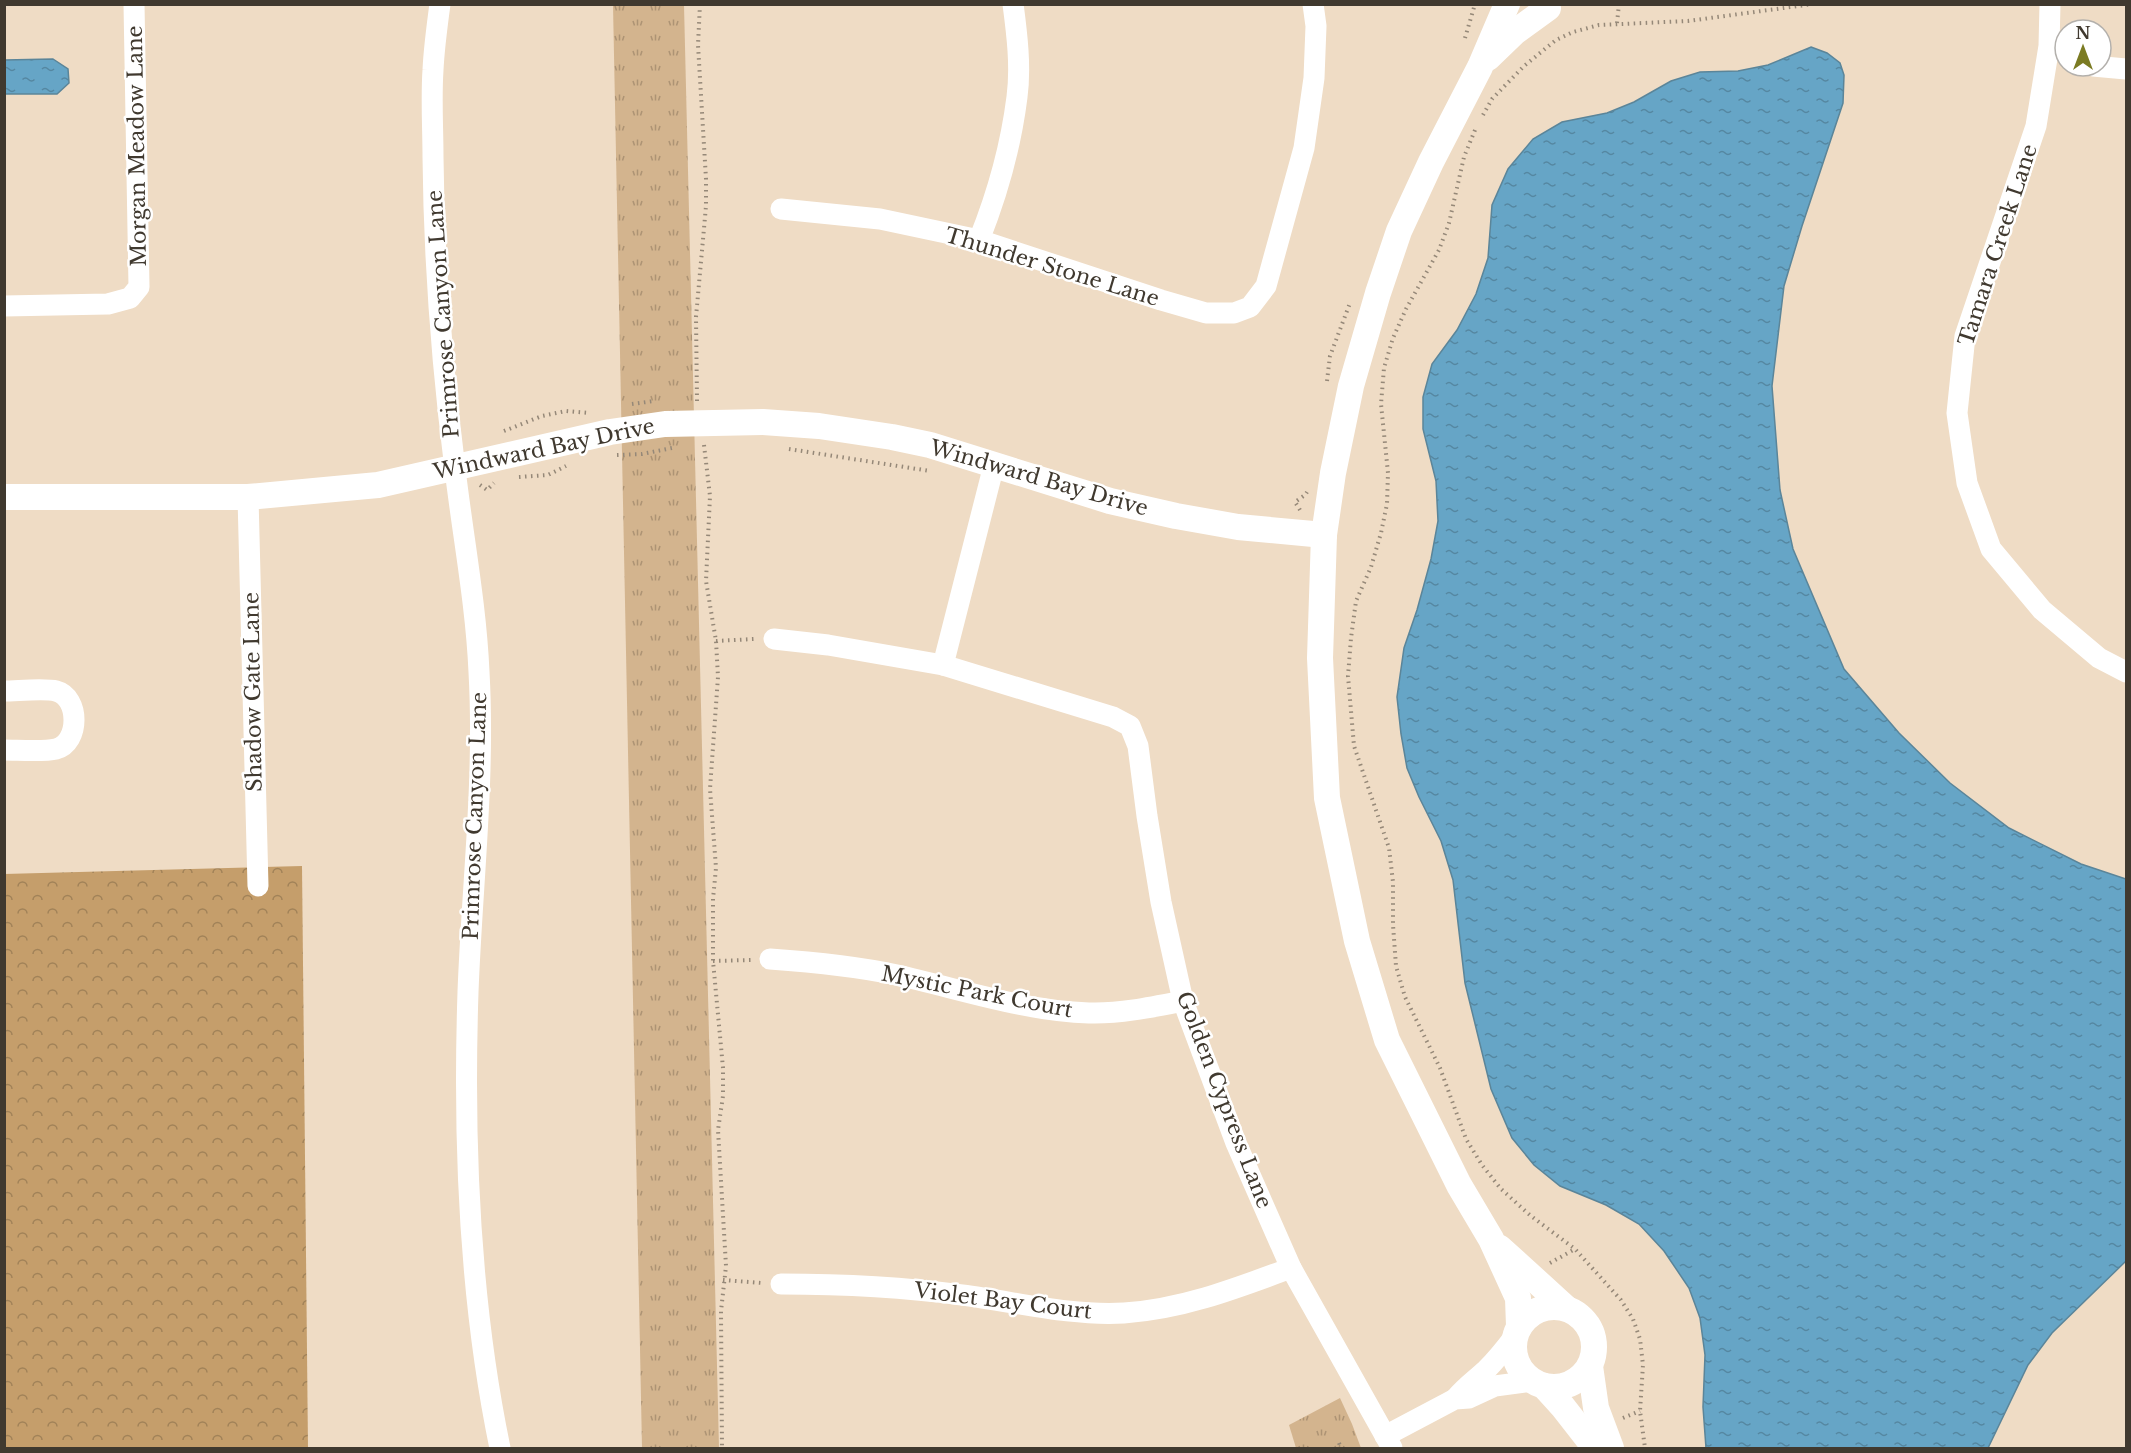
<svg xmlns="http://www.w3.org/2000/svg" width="2131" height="1453" font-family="'Libre Baskerville',serif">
<defs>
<pattern id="grass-tufts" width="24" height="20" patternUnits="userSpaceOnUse" patternTransform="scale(1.5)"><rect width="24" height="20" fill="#d3b48e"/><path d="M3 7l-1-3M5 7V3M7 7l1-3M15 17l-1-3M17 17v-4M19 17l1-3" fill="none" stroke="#ad9374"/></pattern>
<pattern id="forest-crowns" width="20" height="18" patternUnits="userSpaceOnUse" patternTransform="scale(1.5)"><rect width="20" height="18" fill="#c59e6b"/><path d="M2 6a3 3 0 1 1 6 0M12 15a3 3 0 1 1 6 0" fill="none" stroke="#a18258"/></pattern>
<pattern id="water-ripples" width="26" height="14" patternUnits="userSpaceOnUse" patternTransform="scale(1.5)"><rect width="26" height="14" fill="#66a5c6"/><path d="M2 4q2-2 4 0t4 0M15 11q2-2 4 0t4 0" fill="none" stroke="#5587a1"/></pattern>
</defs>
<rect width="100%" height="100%" fill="#efdcc5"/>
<g fill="url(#grass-tufts)">
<polygon points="613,5 684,5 719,1448 642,1448"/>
<polygon points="1340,1398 1352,1424 1361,1448 1296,1448 1289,1425"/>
</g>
<polygon fill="url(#forest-crowns)" points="302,866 308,1448 5,1448 4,874"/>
<g fill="url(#water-ripples)" stroke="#5b8599" stroke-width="1.5">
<polygon points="1811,47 1827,53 1840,63 1844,75 1843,103 1802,226 1784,286 1772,386 1780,490 1793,549 1844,669 1899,733 1950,783 2009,828 2081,864 2126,879 2126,1261 2052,1333 2028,1365 1988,1448 1706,1448 1703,1407 1705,1355 1700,1318 1689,1288 1664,1251 1639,1224 1606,1205 1560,1186 1534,1165 1512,1138 1491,1089 1465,983 1453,880 1441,841 1419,797 1407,768 1401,734 1397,697 1404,648 1417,610 1431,559 1438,521 1436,481 1423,429 1423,397 1432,364 1457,330 1476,294 1488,258 1492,205 1508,169 1533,139 1562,122 1607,113 1634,102 1671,81 1700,72 1738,71 1768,65"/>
<polygon points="53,59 68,69 69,83 57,94 5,94 5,60"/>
</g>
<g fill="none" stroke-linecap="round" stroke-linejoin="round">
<g stroke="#958878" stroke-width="4" stroke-dasharray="1.5 4.5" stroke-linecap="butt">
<polyline points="1617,23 1619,4"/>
<polyline points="1465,38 1475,4"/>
<polyline points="1483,115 1492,99 1524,66 1556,40 1573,32 1599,25 1688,21 1813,4"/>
<polyline points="1475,130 1464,157 1449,223 1439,250 1406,309 1393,338 1384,368 1381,404 1388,473 1387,504 1381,533 1371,567 1356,601 1351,638 1348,676 1354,746 1389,848 1393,882 1393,925 1396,966 1405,997 1440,1068 1466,1139 1482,1165 1501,1189 1531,1216 1575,1249 1621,1300 1633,1319 1640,1339 1643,1365 1640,1411 1645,1448"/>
<polyline points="1327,381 1330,356 1350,303"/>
<polyline points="697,401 696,317 706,206 706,179 698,45 700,4"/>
<polyline points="632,404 654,401"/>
<polyline points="504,431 542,416 566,411 589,413"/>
<polyline points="704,445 710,496 706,581 716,641 718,677 710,789 716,868 713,899 713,961 723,1068 723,1096 718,1130 726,1266 721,1311 722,1448"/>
<polyline points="789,449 930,471"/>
<polyline points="617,455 642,454 672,448"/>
<polyline points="519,477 548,475 566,466"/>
<polyline points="480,485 487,490 494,483"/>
<polyline points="1300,510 1295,502 1305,495 1307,492"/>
<polyline points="716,641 754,639"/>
<polyline points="713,961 751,960"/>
<polyline points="1550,1263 1575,1249"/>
<polyline points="723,1280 762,1283"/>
<polyline points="1623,1418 1640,1411"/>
<polyline points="1339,1443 1341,1448"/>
</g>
<g stroke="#fff" stroke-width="21">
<path d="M440 4C437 26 434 48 433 70 431 99 433 128 433 157 434 261 442 366 455 469 463 537 476 604 479 672 485 779 472 885 468 992 463 1144 469 1299 500 1448"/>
<polyline points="2050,4 2049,46 2036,126 1965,336 1957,413 1967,483 1991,549 2042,610 2099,658 2126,672"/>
<polyline points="2093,66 2126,69"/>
<polyline points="781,209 880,219 979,240 1161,300 1206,313 1234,313 1250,307 1266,286 1304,148 1314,78 1316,26 1313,4"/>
<path d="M979 240C997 195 1011 145 1017 97 1021 67 1017 34 1013 4"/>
<polyline points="4,306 108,304 130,298 139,287 134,4"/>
<polyline points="248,497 258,886"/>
<polyline points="774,639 828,645 943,665 1113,717 1130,726 1138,746 1147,816 1161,902 1183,1001 1236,1143 1291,1268 1392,1448"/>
<polyline points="943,665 994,465"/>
<path d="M4 691C17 691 45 688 56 691 80 697 80 743 56 749 44 752 18 750 4 750"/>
<path d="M770 959C813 962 855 966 897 975 960 989 1024 1011 1089 1013 1120 1014 1153 1007 1183 1001"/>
<path d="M781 1284C842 1284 902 1287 962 1295 1017 1302 1069 1316 1124 1313 1183 1309 1237 1288 1291 1268"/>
<path d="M1455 1399C1466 1386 1474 1381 1486 1370 1496 1360 1505 1349 1514 1337"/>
<polyline points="1385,1436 1455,1399 1469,1398 1495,1386 1532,1381"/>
</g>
<g stroke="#fff" stroke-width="26">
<polyline points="1507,4 1480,67 1431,162 1399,231 1378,293 1351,386 1333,473 1324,535 1320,658 1327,798 1357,941 1387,1040 1459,1185 1491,1239 1518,1298 1519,1326"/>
<polyline points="1488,58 1515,32 1548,8"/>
<polyline points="4,497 248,497 378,485 610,432 665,424 763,422 819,426 892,437 930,445 1110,501 1176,516 1238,527 1324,535"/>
<polyline points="1500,1248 1566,1308"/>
<circle cx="1554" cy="1347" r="40"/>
<polyline points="1590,1366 1596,1408 1611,1448"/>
<polyline points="1544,1386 1563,1407 1595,1448"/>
</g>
</g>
<g text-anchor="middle" stroke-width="5" stroke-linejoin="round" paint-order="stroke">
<g font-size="21" fill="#40392f" stroke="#fff">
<text transform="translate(137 146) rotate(-91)" y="7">Morgan Meadow Lane</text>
<text transform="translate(1998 245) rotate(-72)" y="7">Tamara Creek Lane</text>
<text transform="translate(1052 267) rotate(17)" y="7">Thunder Stone Lane</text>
<text transform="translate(443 314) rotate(-94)" y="7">Primrose Canyon Lane</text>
<text transform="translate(544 449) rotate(-12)" y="7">Windward Bay Drive</text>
<text transform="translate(1039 478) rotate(16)" y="7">Windward Bay Drive</text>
<text transform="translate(253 692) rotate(-91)" y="7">Shadow Gate Lane</text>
<text transform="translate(475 816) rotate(-88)" y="7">Primrose Canyon Lane</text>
<text transform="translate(977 992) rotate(11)" y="7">Mystic Park Court</text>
<text transform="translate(1224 1100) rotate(69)" y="7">Golden Cypress Lane</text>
<text transform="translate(1003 1301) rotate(7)" y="7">Violet Bay Court</text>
</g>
</g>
<rect width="2131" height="1453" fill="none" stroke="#40392f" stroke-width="12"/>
<g transform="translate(2083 48)"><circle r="28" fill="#ffffff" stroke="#b3b0ac" stroke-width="1.5"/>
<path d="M0-4.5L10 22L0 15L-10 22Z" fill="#7b7b23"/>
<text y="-9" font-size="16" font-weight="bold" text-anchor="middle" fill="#40392f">N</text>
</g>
</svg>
